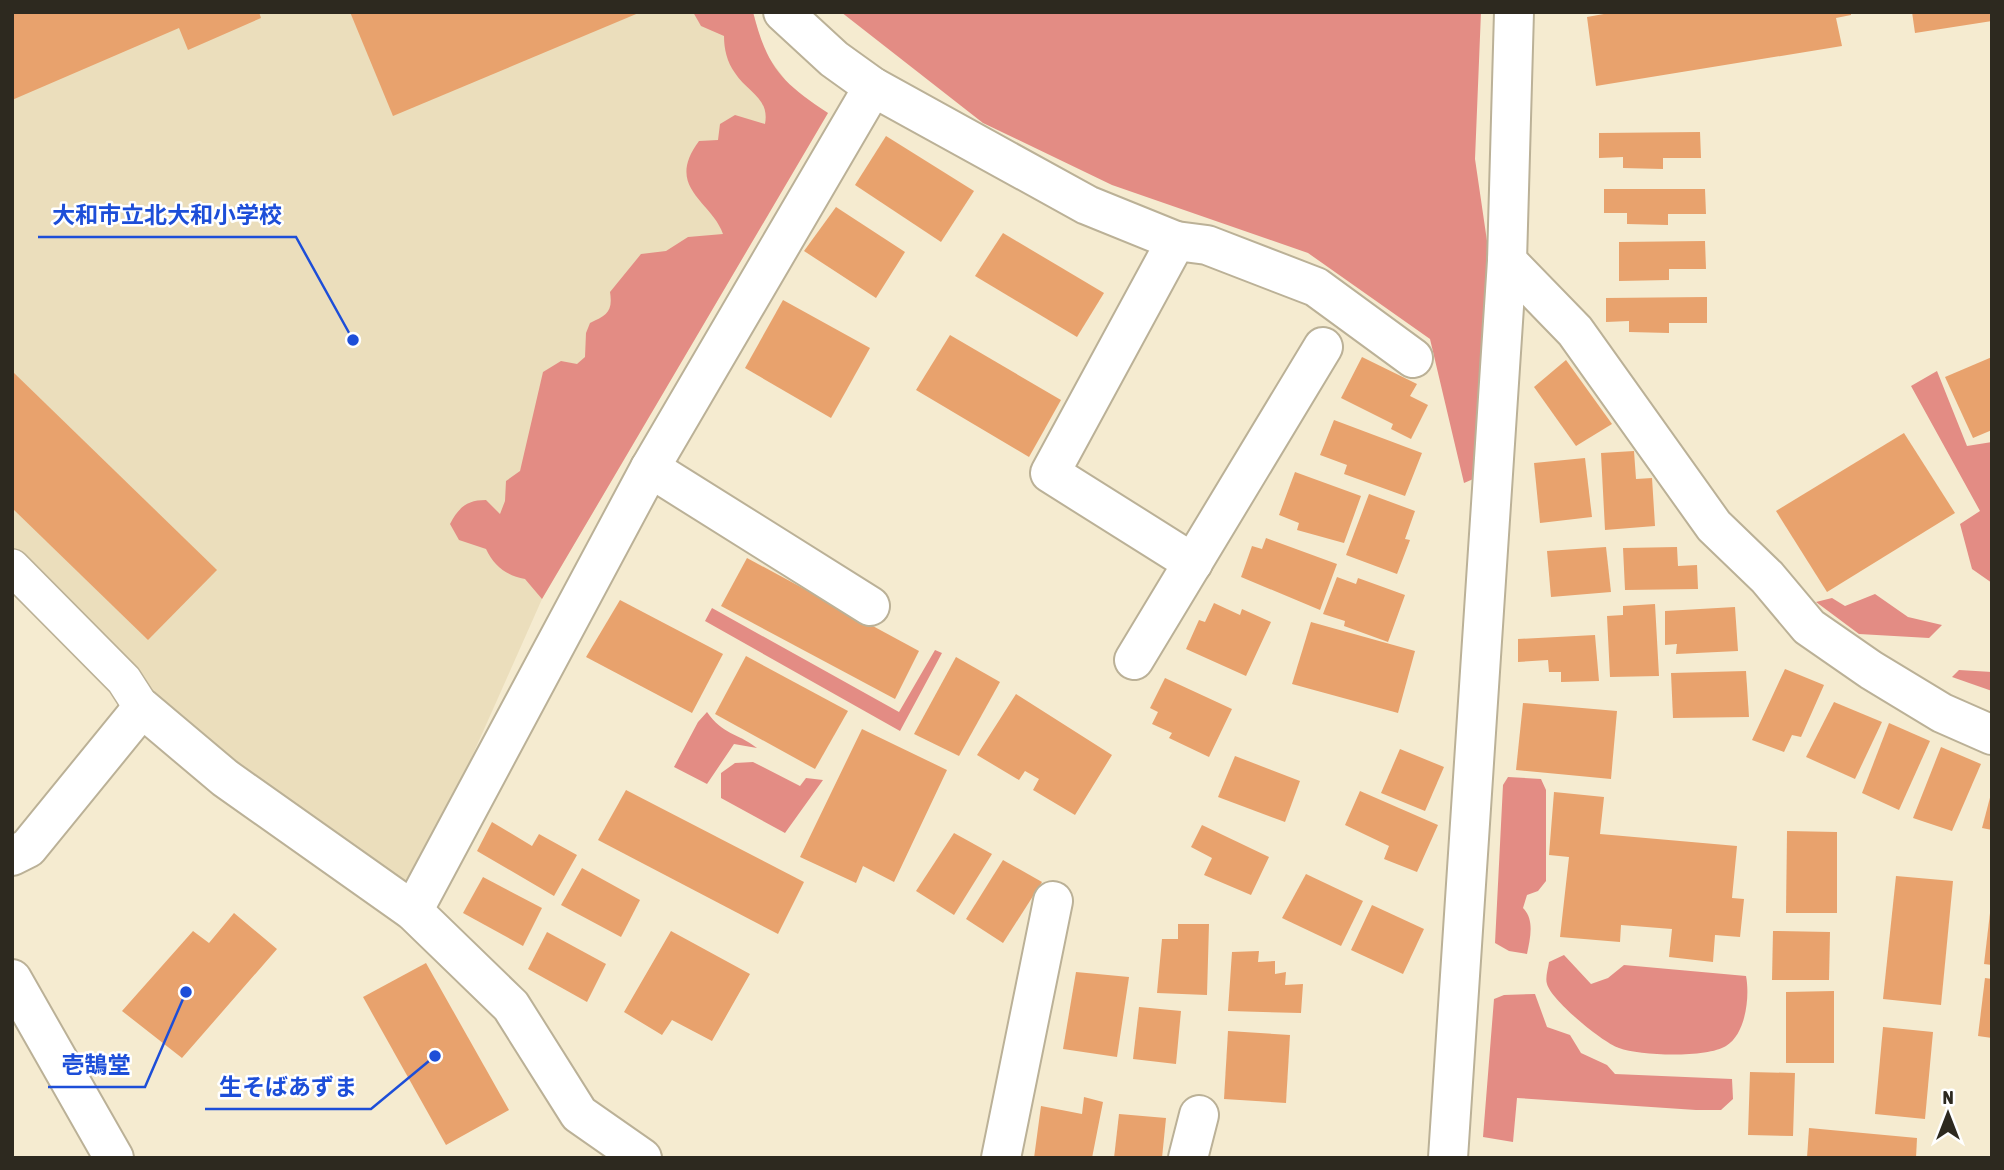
<svg xmlns="http://www.w3.org/2000/svg" width="2004" height="1170" font-family="'Asap Condensed','Noto Sans JP',sans-serif">
<rect width="100%" height="100%" fill="#f5ebd0"/>
<polygon fill="#ebdebc" points="12,12 753,12 763,50 793,90 828,113 542,599 413,889 156,707 12,568"/>
<g fill="#e38c84">
<path d="M693 12H753C767 67 781 82 828 113L542 599 525 579C507 576 494 566 486 549L459 540 450 524C459 507 467 500 486 500L500 514 505 501 506 481 520 471 543 372 561 361 577 364 585 357 586 333 590 323C607 315 613 312 610 292L641 254 666 251 688 237 723 234C712 201 664 188 699 141L718 140 720 124 735 115 765 124C770 98 747 92 735 73 727 62 724 49 724 36L701 26Z"/>
<polygon points="841,12 1481,12 1475,159 1492,275 1485,474 1464,483 1430,339 1308,253 1112,185 983,123"/>
<polygon points="1937,371 1967,446 1992,442 1992,583 1972,569 1960,524 1980,511 1911,386"/>
<polygon points="1875,594 1908,617 1942,625 1929,638 1859,634 1816,602 1832,598 1845,606"/>
<polygon points="712,608 899,712 935,650 942,653 900,731 705,621"/>
<polygon points="1959,670 1992,672 1992,691 1952,677"/>
<path d="M707 712C723 735 736 732 757 748L734 744 707 784 674 767 698 722Z"/>
<polygon points="753,762 800,786 806,778 823,780 785,833 721,798 721,773 735,763"/>
<path d="M1508 777 1541 779 1546 790V881L1538 891 1527 895 1523 908C1535 920 1530 939 1527 954L1509 951 1495 943 1503 785Z"/>
<path d="M1564 955 1591 984 1608 978 1624 965 1746 976C1750 996 1746 1034 1726 1046 1707 1058 1640 1056 1619 1048 1603 1043 1551 1000 1547 984 1545 978 1548 969 1549 962Z"/>
<polygon points="1535,994 1547,1027 1570,1035 1581,1053 1607,1065 1615,1074 1732,1079 1733,1099 1721,1110 1696,1110 1517,1098 1513,1142 1483,1137 1494,999 1504,995"/>
</g>
<g fill="#e8a26d">
<polygon points="12,12 259,12 261,18 188,50 179,28 12,100"/>
<polygon points="350,12 641,12 393,116"/>
<polygon points="1615,12 1851,12 1851,15 1836,18 1842,46 1596,86 1587,17"/>
<polygon points="1912,12 1992,12 1992,21 1915,33"/>
<polygon points="1700,132 1701,158 1663,158 1663,169 1623,168 1623,157 1599,158 1599,133"/>
<polygon points="886,136 974,191 941,242 855,185"/>
<polygon points="1604,189 1705,189 1706,214 1668,214 1668,225 1627,224 1627,213 1604,213"/>
<polygon points="836,207 905,252 876,298 804,251"/>
<polygon points="1003,233 1104,293 1077,337 975,276"/>
<polygon points="1705,241 1706,269 1669,269 1669,280 1619,281 1619,242"/>
<polygon points="1707,297 1707,323 1669,323 1669,333 1629,332 1629,321 1606,322 1606,298"/>
<polygon points="783,300 870,348 831,418 745,368"/>
<polygon points="950,335 1061,400 1029,457 916,390"/>
<polygon points="1362,357 1417,384 1410,396 1428,405 1411,439 1391,429 1393,424 1341,398"/>
<polygon points="1992,357 1992,430 1973,438 1945,377"/>
<polygon points="1566,360 1612,424 1576,446 1534,387"/>
<polygon points="12,371 217,570 148,640 12,508"/>
<polygon points="1334,420 1422,453 1405,496 1344,474 1347,465 1320,455"/>
<polygon points="1904,433 1955,513 1827,592 1776,511"/>
<polygon points="1634,451 1636,479 1652,478 1655,526 1605,530 1601,453"/>
<polygon points="1585,458 1592,517 1540,523 1534,463"/>
<polygon points="1295,472 1361,496 1344,543 1297,530 1299,523 1279,515"/>
<polygon points="1369,494 1415,511 1405,539 1410,540 1397,574 1346,555"/>
<polygon points="1266,538 1337,564 1320,610 1241,577 1252,546 1262,549"/>
<polygon points="1606,547 1611,592 1551,597 1547,551"/>
<polygon points="1677,547 1678,566 1697,565 1698,589 1625,590 1623,548"/>
<polygon points="747,558 919,651 895,699 721,606"/>
<polygon points="1337,577 1356,584 1358,578 1405,595 1388,642 1344,626 1345,621 1323,614"/>
<polygon points="620,600 723,654 692,713 586,657"/>
<polygon points="1214,603 1240,615 1242,609 1271,622 1246,676 1186,649 1199,620 1205,622"/>
<polygon points="1655,604 1659,676 1610,677 1607,616 1623,615 1623,606"/>
<polygon points="1735,607 1738,651 1676,654 1677,644 1665,645 1665,611"/>
<polygon points="1311,622 1415,651 1398,713 1292,684"/>
<polygon points="1595,635 1599,681 1561,682 1561,672 1549,672 1548,660 1518,662 1518,639"/>
<polygon points="746,656 848,711 815,769 715,714"/>
<polygon points="956,657 1000,682 959,756 914,734"/>
<polygon points="1785,669 1824,685 1801,737 1792,735 1784,752 1752,740"/>
<polygon points="1746,671 1749,717 1673,718 1671,673"/>
<polygon points="1165,678 1232,709 1209,757 1169,738 1172,733 1152,724 1158,712 1150,708"/>
<polygon points="1016,694 1112,755 1075,815 1033,790 1039,779 1025,771 1019,780 977,755"/>
<polygon points="1834,702 1882,722 1855,779 1806,757"/>
<polygon points="1523,703 1617,711 1611,779 1516,770"/>
<polygon points="1889,723 1930,741 1899,810 1862,793"/>
<polygon points="862,729 947,770 894,882 863,866 856,883 800,857"/>
<polygon points="1941,747 1981,764 1952,831 1913,818"/>
<polygon points="1400,749 1444,767 1425,811 1381,793"/>
<polygon points="1235,756 1300,781 1285,822 1218,797"/>
<polygon points="626,790 804,882 778,934 598,840"/>
<polygon points="1992,790 1992,830 1982,828"/>
<polygon points="1360,791 1438,825 1417,872 1384,859 1389,846 1345,825"/>
<polygon points="1554,792 1604,797 1600,834 1737,846 1732,898 1744,899 1740,937 1715,935 1713,962 1669,957 1672,929 1621,925 1620,942 1560,937 1569,857 1549,855"/>
<polygon points="492,822 532,846 539,834 577,855 554,896 477,851"/>
<polygon points="1202,825 1269,857 1251,895 1204,875 1212,858 1191,847"/>
<polygon points="1787,831 1837,832 1837,913 1786,913"/>
<polygon points="954,833 992,854 954,915 916,891"/>
<polygon points="1003,860 1042,882 1003,943 966,919"/>
<polygon points="582,868 640,900 621,937 561,905"/>
<polygon points="1306,874 1363,901 1341,946 1282,918"/>
<polygon points="1896,876 1953,881 1941,1005 1883,999"/>
<polygon points="483,877 542,908 523,946 463,913"/>
<polygon points="1372,905 1424,929 1403,974 1351,950"/>
<polygon points="234,913 277,949 182,1058 122,1011 193,931 209,943"/>
<polygon points="1990,913 1992,913 1992,965 1984,964"/>
<polygon points="1178,924 1209,924 1207,995 1157,993 1162,939 1178,939"/>
<polygon points="671,931 750,974 712,1041 672,1020 662,1035 624,1012"/>
<polygon points="1773,931 1830,932 1829,980 1772,980"/>
<polygon points="547,932 606,964 587,1002 528,969"/>
<polygon points="1259,951 1258,962 1275,961 1275,974 1286,972 1285,985 1303,984 1301,1013 1228,1011 1232,952"/>
<polygon points="426,963 509,1110 446,1145 363,997"/>
<polygon points="1076,972 1129,977 1117,1057 1063,1049"/>
<polygon points="1985,978 1992,979 1992,1038 1978,1036"/>
<polygon points="1834,991 1834,1063 1786,1063 1786,992"/>
<polygon points="1139,1007 1181,1011 1176,1064 1133,1059"/>
<polygon points="1883,1027 1933,1032 1925,1119 1875,1114"/>
<polygon points="1228,1031 1290,1035 1286,1103 1224,1099"/>
<polygon points="1750,1072 1795,1073 1793,1136 1748,1135"/>
<polygon points="1084,1097 1103,1102 1092,1158 1034,1158 1041,1106 1082,1114"/>
<polygon points="1119,1114 1166,1118 1162,1158 1114,1158"/>
<polygon points="1809,1128 1917,1138 1916,1158 1807,1158"/>
</g>
<g fill="none" stroke-linecap="round" stroke-linejoin="round">
<g stroke="#bbb197" stroke-width="38">
<polyline id="pedestrian" points="12,567 124,680 142,708"/>
</g>
<g stroke="#bbb197" stroke-width="42">
<g id="minor">
<polyline points="783,12 834,59 873,87 1087,205 1176,241 1207,245 1316,287 1413,358"/>
<polyline points="1176,241 1050,473 1193,563"/>
<polyline points="1507,261 1575,331 1714,526 1767,577 1809,627 1871,670 1942,713 1992,735"/>
<polyline points="650,468 870,606"/>
<polyline points="1134,660 1323,347"/>
<polyline points="12,856 28,848 142,708 225,778 413,911 511,1006 579,1114 642,1158"/>
<polyline points="413,911 650,468 873,87"/>
<polyline points="1001,1158 1053,901"/>
<polyline points="1188,1158 1199,1115"/>
<polyline points="1448,1158 1507,261 1514,12"/>
</g>
</g>
<g stroke="#bbb197" stroke-width="42">
<polyline id="primary" points="12,979 114,1158"/>
</g>
<use href="#pedestrian" stroke="#fff" stroke-width="35"/>
<use href="#minor" stroke="#fff" stroke-width="38"/>
<use href="#primary" stroke="#fff" stroke-width="38"/>
</g>
<path fill="none" stroke="#1d4ed8" stroke-width="2.5" d="M353 340L296 237H38M186 992L145 1087H48M435 1056L371 1109H205"/>
<g fill="#1d4ed8" stroke="#fff" stroke-width="2.5">
<circle cx="353" cy="340" r="7"/>
<circle cx="186" cy="992" r="7"/>
<circle cx="435" cy="1056" r="7"/>
</g>
<g font-size="23" text-anchor="middle" font-weight="bold" fill="#1d4ed8" stroke="#fff" stroke-width="5" stroke-linejoin="round" paint-order="stroke">
<text x="167" y="223">大和市立北大和小学校</text>
<text x="96" y="1073">壱鵠堂</text>
<text x="288" y="1095">生そばあずま</text>
</g>
<rect width="2004" height="1170" fill="none" stroke="#2d291f" stroke-width="28"/>
<g transform="translate(1948 1114)" stroke="#ffffff" stroke-width="5" paint-order="stroke">
<path d="M0-5L12 26L0 18L-12 26Z" fill="#2d291f"/>
<text y="-10" font-size="19" font-weight="bold" text-anchor="middle" fill="#2d291f">N</text>
</g>
</svg>
